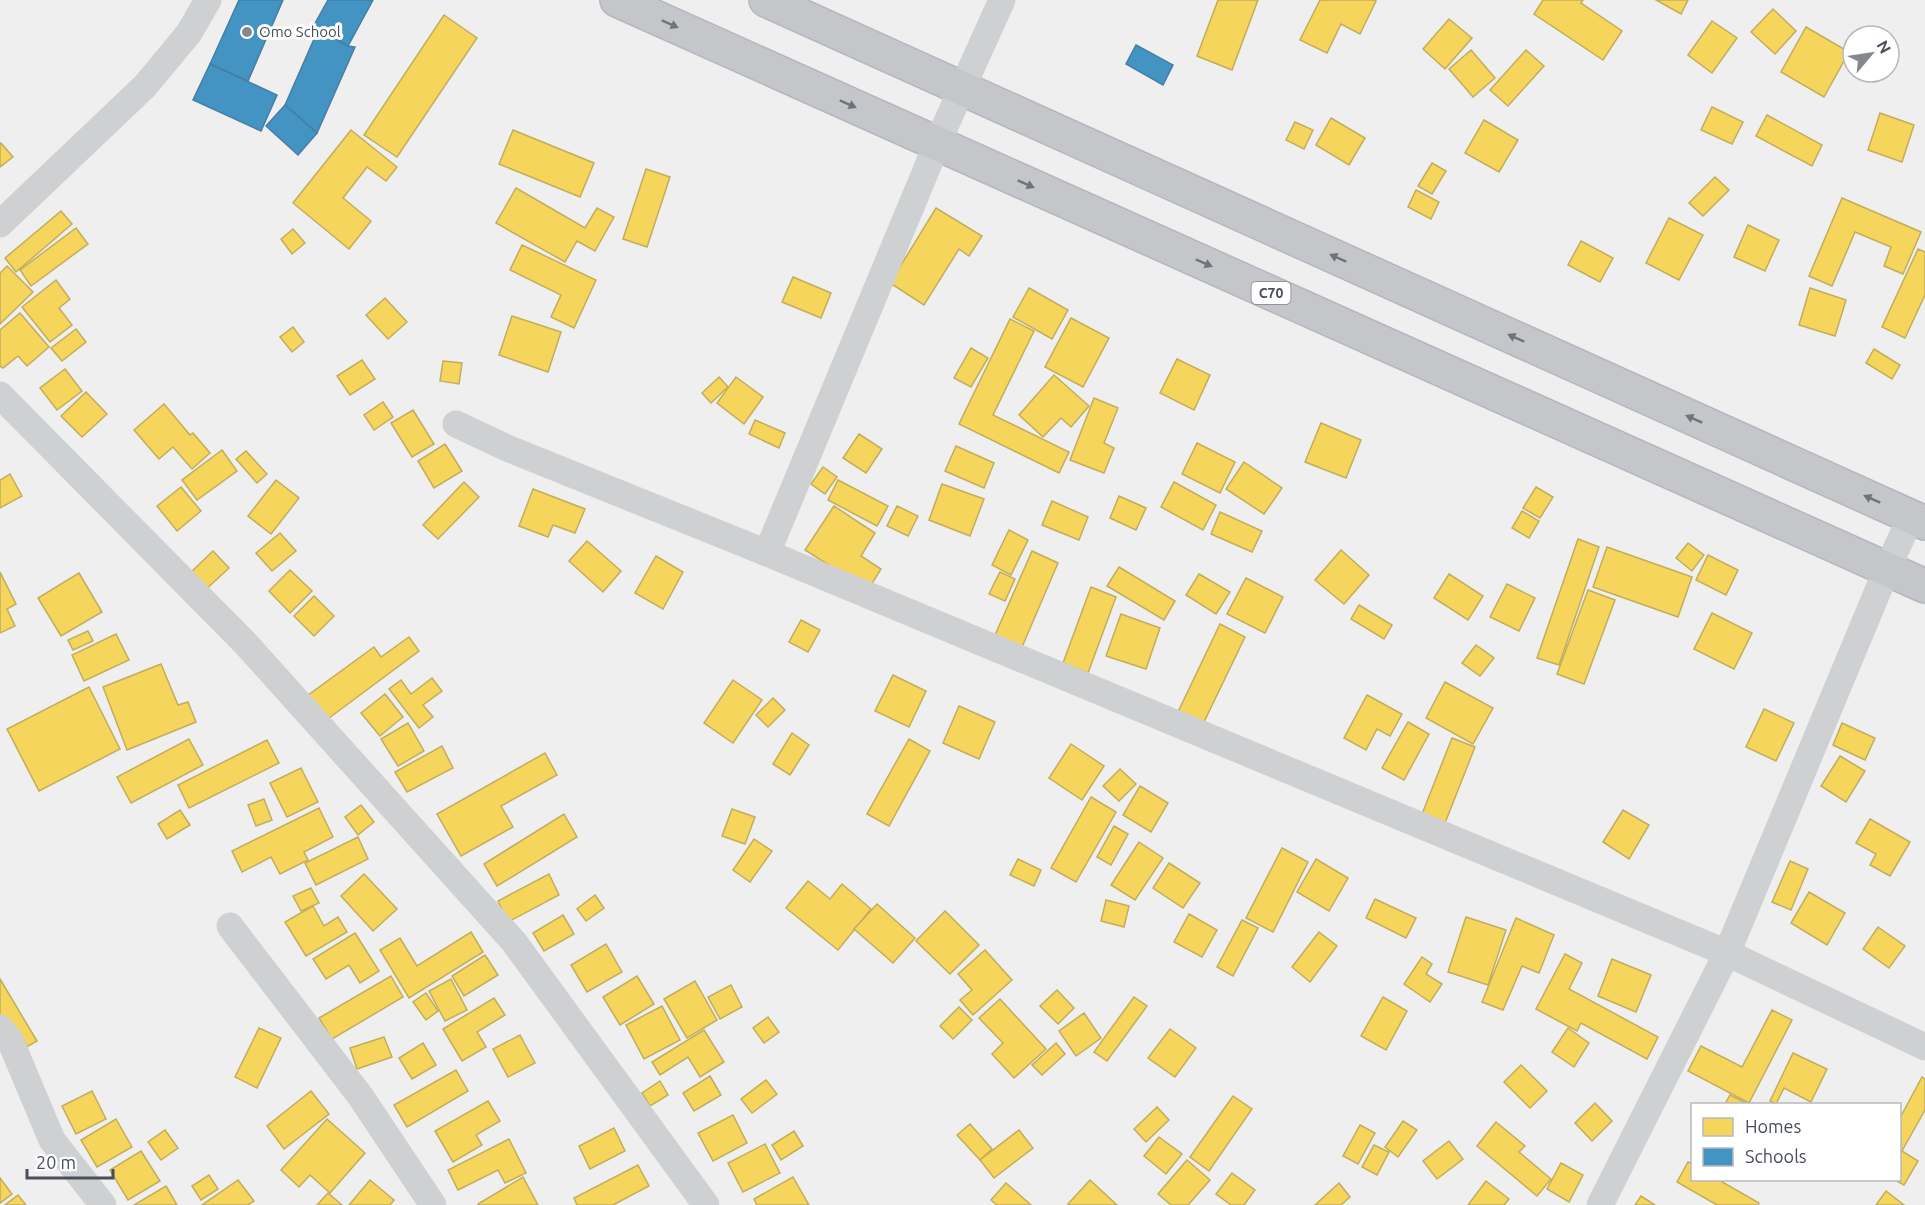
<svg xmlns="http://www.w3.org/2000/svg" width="1925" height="1205" font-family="Ubuntu,sans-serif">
<rect width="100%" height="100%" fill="#f0efef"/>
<g fill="#f6d55c" stroke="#c2ad5b" stroke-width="1.5">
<polygon points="1218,0 1258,0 1232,70 1197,56"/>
<polygon points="1320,0 1373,0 1376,1 1360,34 1341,24 1327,53 1300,40"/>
<polygon points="1543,0 1583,0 1581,3 1622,31 1603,60 1534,14"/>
<polygon points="1656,0 1688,0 1681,14"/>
<polygon points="1773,9 1796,31 1775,54 1751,32"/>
<polygon points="444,15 477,38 397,157 364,135"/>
<polygon points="1449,19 1472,38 1445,69 1423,49"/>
<polygon points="1712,21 1737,38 1712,73 1688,55"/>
<polygon points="1806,27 1849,52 1824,97 1781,72"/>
<polygon points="1471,50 1495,78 1473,97 1449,69"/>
<polygon points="1526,50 1544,66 1508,106 1490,90"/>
<polygon points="1712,107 1743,122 1732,144 1701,130"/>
<polygon points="1880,113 1914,125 1902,162 1868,150"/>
<polygon points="1767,115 1822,145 1812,166 1756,136"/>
<polygon points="1331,118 1365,138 1349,165 1316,145"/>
<polygon points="1484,120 1518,140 1499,172 1465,153"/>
<polygon points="1295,122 1313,130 1304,149 1286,140"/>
<polygon points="351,130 397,167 386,181 367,167 343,198 371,221 349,249 293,203"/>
<polygon points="513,130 594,163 580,197 499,164"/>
<polygon points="1,143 13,157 0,167 0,144"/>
<polygon points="1432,163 1446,171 1432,194 1418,186"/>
<polygon points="646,169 670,177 647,247 623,239"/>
<polygon points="1715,177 1729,190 1703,216 1689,203"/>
<polygon points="516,188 585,228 597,208 614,217 595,251 577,241 565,262 496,223"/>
<polygon points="1416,190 1439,202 1431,219 1408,207"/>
<polygon points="1842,198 1921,232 1903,274 1884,266 1891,247 1855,232 1832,286 1809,276"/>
<polygon points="936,208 982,236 969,256 959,249 924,305 890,283"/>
<polygon points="61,211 72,224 16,272 5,258"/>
<polygon points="1669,218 1703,235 1679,280 1646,263"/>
<polygon points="1748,225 1779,240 1765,271 1734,257"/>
<polygon points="76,228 88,244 31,286 20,270"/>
<polygon points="293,229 305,243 292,254 281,239"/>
<polygon points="1581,241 1613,258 1600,282 1568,265"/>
<polygon points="522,245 596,280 574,328 551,317 561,295 510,270"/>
<polygon points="1918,249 1925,252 1925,295 1905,338 1882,327"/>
<polygon points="7,266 33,292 0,324 0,273"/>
<polygon points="793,277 831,293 821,318 782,302"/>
<polygon points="56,280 70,299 59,308 72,325 50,342 22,307"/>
<polygon points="1029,288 1068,310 1052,339 1013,317"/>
<polygon points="1810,288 1846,300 1835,336 1799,325"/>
<polygon points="385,298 407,322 388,339 366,315"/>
<polygon points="20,313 49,347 27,366 18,356 3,368 0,366 0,330"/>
<polygon points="512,316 561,332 548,372 499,355"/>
<polygon points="1071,318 1109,338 1083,387 1045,367"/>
<polygon points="1010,319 1034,331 993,415 1069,452 1059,473 959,424"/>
<polygon points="293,327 304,342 292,352 280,337"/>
<polygon points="76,329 86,342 62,361 51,348"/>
<polygon points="971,348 988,358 971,387 954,378"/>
<polygon points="1874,349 1900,365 1892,379 1866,363"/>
<polygon points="1177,359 1210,375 1194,410 1160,393"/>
<polygon points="362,360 375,379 350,395 337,376"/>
<polygon points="443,361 462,363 459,384 440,381"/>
<polygon points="65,369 82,391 57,410 40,388"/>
<polygon points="1054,375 1089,406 1071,427 1061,418 1043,437 1019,415"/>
<polygon points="719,377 728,387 711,403 702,393"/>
<polygon points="736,377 763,397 744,424 717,403"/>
<polygon points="86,392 107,414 82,437 61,416"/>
<polygon points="1094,398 1118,408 1104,443 1114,448 1104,473 1070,460"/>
<polygon points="383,402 393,417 374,430 364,415"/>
<polygon points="164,404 190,435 193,433 210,453 192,469 173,447 159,459 134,430"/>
<polygon points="413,410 434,444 412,457 391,423"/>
<polygon points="755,420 785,433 779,448 749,434"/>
<polygon points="1321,423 1361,440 1346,478 1305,462"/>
<polygon points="859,434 882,449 866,473 843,458"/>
<polygon points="1197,443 1235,462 1220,493 1182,474"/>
<polygon points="445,444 462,471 434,488 418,461"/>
<polygon points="956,446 994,463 984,488 945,471"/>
<polygon points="222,450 237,471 197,500 182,480"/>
<polygon points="246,451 267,474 257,483 236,459"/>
<polygon points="1244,462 1282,488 1264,514 1226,489"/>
<polygon points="823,467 837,477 825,494 811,484"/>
<polygon points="10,474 22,496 0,508 0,480"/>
<polygon points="276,480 299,498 271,534 248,516"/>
<polygon points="838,480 888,506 877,526 828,500"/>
<polygon points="464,482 479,497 438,539 423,525"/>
<polygon points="1174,482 1216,505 1203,530 1161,507"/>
<polygon points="942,484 984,499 970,536 929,520"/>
<polygon points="181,487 201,511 177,531 157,506"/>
<polygon points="1536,487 1553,497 1540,518 1523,508"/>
<polygon points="533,489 585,509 575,533 553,525 548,537 519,526"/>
<polygon points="1119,496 1146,508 1136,530 1110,518"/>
<polygon points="1052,501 1088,517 1079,540 1042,525"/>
<polygon points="834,506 875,533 861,556 881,569 868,590 805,550"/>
<polygon points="897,506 918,516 908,536 887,526"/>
<polygon points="1522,511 1539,521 1529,538 1512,528"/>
<polygon points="1220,512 1262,531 1252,552 1211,534"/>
<polygon points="1009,530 1028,540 1011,575 992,565"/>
<polygon points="280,533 296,551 272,571 256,553"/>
<polygon points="1578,539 1599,547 1559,665 1537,658"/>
<polygon points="587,541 621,571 603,592 569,561"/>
<polygon points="1688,543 1704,555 1692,571 1676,558"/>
<polygon points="1607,547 1692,577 1678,617 1593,587"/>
<polygon points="1341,550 1369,575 1344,604 1315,580"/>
<polygon points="213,551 229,568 203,592 187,576"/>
<polygon points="1032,551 1058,563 1022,647 995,635"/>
<polygon points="1708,555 1738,570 1726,595 1696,580"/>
<polygon points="656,556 683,572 663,609 635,593"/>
<polygon points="1119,567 1175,601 1164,620 1107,586"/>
<polygon points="290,570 312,591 290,613 269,591"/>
<polygon points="0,572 16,604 7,609 15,626 0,633"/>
<polygon points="1000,572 1015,579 1005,601 989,594"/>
<polygon points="79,573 102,612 61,636 38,598"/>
<polygon points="1199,574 1230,592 1216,614 1186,595"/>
<polygon points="1449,574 1483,596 1468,620 1434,598"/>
<polygon points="1246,578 1283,597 1265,633 1227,614"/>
<polygon points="1507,584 1535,598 1519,631 1490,617"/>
<polygon points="1091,587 1116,597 1088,673 1063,663"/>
<polygon points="1588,590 1615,600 1584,684 1557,674"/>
<polygon points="314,596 334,616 314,636 294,616"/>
<polygon points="1359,605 1392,625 1384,639 1351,619"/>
<polygon points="1712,613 1752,633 1734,669 1694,649"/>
<polygon points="1121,614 1160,628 1146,669 1106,656"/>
<polygon points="801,620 820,630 808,652 789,642"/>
<polygon points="1220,624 1245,637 1203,724 1178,712"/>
<polygon points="88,631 93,641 73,650 68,640"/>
<polygon points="116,634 129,660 84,681 72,655"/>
<polygon points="409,637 419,651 325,721 307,696 374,647 381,657"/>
<polygon points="1476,645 1494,658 1480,676 1462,663"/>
<polygon points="161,664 178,705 188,702 196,722 127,750 103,687"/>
<polygon points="893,675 926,691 909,727 875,711"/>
<polygon points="432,678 442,691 423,705 433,717 419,728 389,689 401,680 411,694"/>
<polygon points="733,680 762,700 733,743 704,723"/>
<polygon points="1445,682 1493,708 1473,744 1426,718"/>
<polygon points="89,687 120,749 39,791 7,729"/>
<polygon points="385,694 403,717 380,736 361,713"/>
<polygon points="1367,695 1402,714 1390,736 1377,729 1366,750 1344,738"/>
<polygon points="773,698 785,710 768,727 756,715"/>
<polygon points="959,706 995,722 979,759 943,743"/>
<polygon points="1764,709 1794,723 1776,761 1746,747"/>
<polygon points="1408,722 1429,734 1404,780 1382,768"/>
<polygon points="408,723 424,751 398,766 381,739"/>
<polygon points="1842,723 1875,738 1865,760 1833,745"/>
<polygon points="792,733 809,745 790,775 773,764"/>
<polygon points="1452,738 1475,747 1445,823 1422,814"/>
<polygon points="189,739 203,765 131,803 117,777"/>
<polygon points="909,739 930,751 889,826 867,814"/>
<polygon points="267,740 279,763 189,808 178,785"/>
<polygon points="1071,744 1104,766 1082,800 1049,778"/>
<polygon points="442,746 453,768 407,792 395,772"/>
<polygon points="545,753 557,775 501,806 513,827 461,856 437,814"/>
<polygon points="1840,756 1865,771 1846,802 1821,786"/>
<polygon points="301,768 318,802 287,817 270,783"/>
<polygon points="1120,769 1136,784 1119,801 1103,786"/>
<polygon points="1140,786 1168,803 1151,832 1123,815"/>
<polygon points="1091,797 1116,812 1076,882 1051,868"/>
<polygon points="264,799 272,820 256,826 248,805"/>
<polygon points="361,805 374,822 358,835 345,817"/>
<polygon points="319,808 333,837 304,852 308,860 280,874 271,857 242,872 232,851"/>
<polygon points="732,809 755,817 745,844 722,836"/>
<polygon points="180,810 190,825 167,839 158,824"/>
<polygon points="1623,810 1649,825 1629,859 1603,842"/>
<polygon points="564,814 577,837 497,886 484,864"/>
<polygon points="1870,819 1910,842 1890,876 1870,865 1876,854 1856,843"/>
<polygon points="1114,826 1128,834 1111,865 1097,857"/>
<polygon points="358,837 368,859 316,885 305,863"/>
<polygon points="754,839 772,851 750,882 733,870"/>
<polygon points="1139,842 1163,858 1135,900 1111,885"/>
<polygon points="1282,848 1308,862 1273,932 1246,918"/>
<polygon points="1018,859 1041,870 1034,886 1010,875"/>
<polygon points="1316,859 1348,878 1329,911 1297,892"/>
<polygon points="1790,861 1808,869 1791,910 1772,902"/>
<polygon points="1169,863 1200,883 1183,908 1153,888"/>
<polygon points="364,874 397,909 373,931 341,896"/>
<polygon points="549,874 559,895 508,922 498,901"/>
<polygon points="808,881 830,899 842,884 871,909 838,950 786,908"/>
<polygon points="311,888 319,903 301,911 293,896"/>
<polygon points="1809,892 1845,913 1827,945 1791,923"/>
<polygon points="595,895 604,908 586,921 577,909"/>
<polygon points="1375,899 1416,918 1406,938 1366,918"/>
<polygon points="1106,900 1129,906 1124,927 1101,921"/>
<polygon points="877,904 915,938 893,963 854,929"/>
<polygon points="313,906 324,926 338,917 347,932 306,956 285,922"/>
<polygon points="945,911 979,945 950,974 916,941"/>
<polygon points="1189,914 1217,930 1202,957 1174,942"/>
<polygon points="563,915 574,934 544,951 533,933"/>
<polygon points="1466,917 1506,930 1488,985 1448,972"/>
<polygon points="1516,918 1554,935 1539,973 1522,966 1503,1010 1482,1002"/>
<polygon points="1242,920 1258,928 1233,976 1217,967"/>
<polygon points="1878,927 1905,946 1889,968 1863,949"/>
<polygon points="471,932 483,952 409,998 380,950 400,938 417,966"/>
<polygon points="1319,932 1337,946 1310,982 1292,967"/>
<polygon points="355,933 379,971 360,983 349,965 326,979 313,959"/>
<polygon points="606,944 622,972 587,992 571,965"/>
<polygon points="985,950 1012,980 973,1015 960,1000 972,990 958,974"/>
<polygon points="1565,954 1582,963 1569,989 1658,1037 1647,1059 1581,1023 1577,1031 1536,1009"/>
<polygon points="485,955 498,975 464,996 452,976"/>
<polygon points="1422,957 1432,964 1426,974 1442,984 1430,1002 1404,984"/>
<polygon points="1612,959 1651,975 1636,1012 1598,996"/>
<polygon points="391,976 403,997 332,1039 319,1018"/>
<polygon points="637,976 654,1004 620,1025 603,997"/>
<polygon points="0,979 37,1041 18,1052 0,1020"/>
<polygon points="451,979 467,1010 445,1021 429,991"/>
<polygon points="695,981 717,1020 687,1038 664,999"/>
<polygon points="731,985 742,1007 720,1019 708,997"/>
<polygon points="1057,990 1074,1008 1058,1024 1040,1006"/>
<polygon points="426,993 438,1011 426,1020 413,1002"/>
<polygon points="1134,997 1147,1006 1107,1061 1094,1052"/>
<polygon points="1383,997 1407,1011 1386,1050 1361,1036"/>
<polygon points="494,998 505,1015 477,1032 486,1047 462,1061 443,1029"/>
<polygon points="1000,999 1046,1049 1014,1078 992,1054 1003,1043 979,1018"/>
<polygon points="662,1006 680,1040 644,1059 626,1025"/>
<polygon points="959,1007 972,1020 953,1039 940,1026"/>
<polygon points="1772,1010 1792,1020 1749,1103 1688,1071 1701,1046 1742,1067"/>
<polygon points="1084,1013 1101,1038 1076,1056 1059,1031"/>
<polygon points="768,1017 779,1032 764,1043 753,1028"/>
<polygon points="259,1028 281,1038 257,1088 235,1077"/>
<polygon points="1568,1028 1589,1043 1574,1067 1552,1052"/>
<polygon points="1170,1029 1196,1048 1175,1077 1148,1058"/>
<polygon points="704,1030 724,1062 700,1077 688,1057 660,1075 652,1062"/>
<polygon points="520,1035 535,1063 508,1077 493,1049"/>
<polygon points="384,1037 392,1057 357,1069 350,1048"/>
<polygon points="423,1043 436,1065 412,1079 399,1058"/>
<polygon points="1056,1043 1065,1054 1042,1075 1032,1065"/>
<polygon points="1793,1053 1827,1069 1811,1102 1784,1088 1776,1104 1770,1101"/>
<polygon points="1521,1065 1547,1091 1530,1108 1504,1082"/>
<polygon points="456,1070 468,1091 407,1127 394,1105"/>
<polygon points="710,1076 721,1095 694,1111 683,1093"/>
<polygon points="1922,1077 1925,1079 1925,1110 1902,1151 1918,1161 1904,1185 1895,1180 1900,1180 1900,1118"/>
<polygon points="766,1080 777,1094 752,1113 741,1099"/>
<polygon points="660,1081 668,1095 650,1106 642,1093"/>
<polygon points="92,1091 106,1119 76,1134 62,1106"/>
<polygon points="311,1091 329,1114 284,1149 267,1126"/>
<polygon points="1730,1095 1748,1104 1725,1104"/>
<polygon points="1233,1096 1252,1109 1209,1171 1190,1157"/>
<polygon points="488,1101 500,1121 476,1135 482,1145 453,1162 435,1131"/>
<polygon points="1595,1103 1612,1121 1592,1141 1575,1123"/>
<polygon points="1157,1107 1169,1120 1146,1142 1134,1129"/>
<polygon points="733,1115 747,1143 713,1161 698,1133"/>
<polygon points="116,1119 132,1147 97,1167 81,1140"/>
<polygon points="327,1119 365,1153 330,1193 310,1175 299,1187 281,1170"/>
<polygon points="1403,1121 1417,1130 1398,1157 1385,1147"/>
<polygon points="1496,1122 1525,1146 1519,1152 1551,1179 1537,1196 1477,1146"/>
<polygon points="970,1124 992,1149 980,1160 957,1135"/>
<polygon points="1360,1125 1375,1133 1358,1164 1343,1156"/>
<polygon points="614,1128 625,1151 590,1169 579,1146"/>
<polygon points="165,1130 178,1148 161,1160 148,1142"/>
<polygon points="1019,1130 1033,1148 994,1178 980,1160"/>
<polygon points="794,1131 803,1146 781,1160 772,1145"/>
<polygon points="1159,1137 1182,1154 1166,1174 1144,1156"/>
<polygon points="509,1139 526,1173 505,1183 498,1170 458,1190 448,1170"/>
<polygon points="1449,1141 1463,1159 1437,1179 1423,1161"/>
<polygon points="765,1144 780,1173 743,1192 728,1163"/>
<polygon points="1374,1145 1389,1152 1377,1175 1362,1167"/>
<polygon points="141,1151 160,1181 128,1200 110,1170"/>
<polygon points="1187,1160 1210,1180 1188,1205 1171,1205 1158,1194"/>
<polygon points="1688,1162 1692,1164 1692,1180 1719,1180 1759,1203 1758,1205 1717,1205 1677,1182"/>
<polygon points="1561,1163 1583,1175 1569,1202 1547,1189"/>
<polygon points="638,1165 649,1186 613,1205 577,1205 574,1198"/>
<polygon points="1232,1173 1255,1190 1244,1205 1231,1205 1216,1194"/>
<polygon points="209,1175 218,1189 201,1200 192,1186"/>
<polygon points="523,1177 538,1205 478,1205 478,1204"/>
<polygon points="793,1177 809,1205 757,1205 754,1199"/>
<polygon points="0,1178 12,1194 0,1203"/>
<polygon points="238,1180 254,1201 248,1205 202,1205"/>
<polygon points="370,1180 394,1200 390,1205 349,1205"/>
<polygon points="1090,1180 1117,1205 1070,1205 1068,1204"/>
<polygon points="1486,1181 1509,1199 1504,1205 1468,1205"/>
<polygon points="1006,1183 1031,1205 997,1205 991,1200"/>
<polygon points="1339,1183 1350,1197 1341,1205 1315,1205"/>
<polygon points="166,1186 177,1205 134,1205"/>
<polygon points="1886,1191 1904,1205 1876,1205"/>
<polygon points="328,1193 342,1205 317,1205"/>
<polygon points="18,1195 26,1205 5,1205"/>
<polygon points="1641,1196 1655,1205 1635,1205"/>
</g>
<g fill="#4393c3" stroke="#457fa4" stroke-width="1.5">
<polygon points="239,0 283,0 248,81 210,64"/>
<polygon points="328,0 373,0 348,46 313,27"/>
<polygon points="318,30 348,46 355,47 317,133 285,105"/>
<polygon points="1136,45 1173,65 1163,85 1126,64"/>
<polygon points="210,64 277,95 261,131 193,100"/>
<polygon points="285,105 317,133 298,155 266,126"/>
</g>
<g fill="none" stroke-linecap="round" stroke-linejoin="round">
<g stroke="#b5b7be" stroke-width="36">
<g id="trunk">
<polyline points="617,0 1925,586"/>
<polyline points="766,0 1925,523"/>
</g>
</g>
<g stroke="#ced0d2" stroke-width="27">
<polyline points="0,224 145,86 189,33 208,0"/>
<polyline points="0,395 246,644 514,942 706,1205"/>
<polyline points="456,424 507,448 767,553 1727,953 1925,1047"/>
<polyline points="767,553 937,144 1002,0"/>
<polyline points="230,926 361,1097 433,1205"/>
<polyline points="0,1028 10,1040 52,1140 103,1205"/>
<polyline points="1600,1205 1727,953 1887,569 1911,517"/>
</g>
<use href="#trunk" stroke="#c4c6ca" stroke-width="33"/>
</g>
<defs><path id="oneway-solid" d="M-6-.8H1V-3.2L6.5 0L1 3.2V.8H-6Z" transform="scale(1.5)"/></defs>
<g fill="#6e737c">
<use href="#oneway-solid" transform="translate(670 24) rotate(24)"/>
<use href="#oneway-solid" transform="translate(848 104) rotate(24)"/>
<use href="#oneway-solid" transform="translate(1026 184) rotate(24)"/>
<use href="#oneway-solid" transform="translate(1338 258) rotate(-156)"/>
<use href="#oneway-solid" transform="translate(1204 263) rotate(24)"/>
<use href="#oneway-solid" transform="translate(1516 338) rotate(-156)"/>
<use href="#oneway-solid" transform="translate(1694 419) rotate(-156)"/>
<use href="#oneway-solid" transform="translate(1872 499) rotate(-156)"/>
</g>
<circle fill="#83878e" stroke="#fff" stroke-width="2" cx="247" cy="32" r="6"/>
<g text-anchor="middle" stroke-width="6" stroke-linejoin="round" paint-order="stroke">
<rect fill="#fff" stroke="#80848c" stroke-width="1.5" x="1251.5" y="282" width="39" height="22" rx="4.5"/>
<g font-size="14" font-weight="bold" fill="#494f5a">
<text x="1271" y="298">C70</text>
</g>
<g font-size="15" fill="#494f5a" stroke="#fff" text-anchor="start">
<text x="259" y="37">Omo School</text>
</g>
</g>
<rect x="1691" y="1103" width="210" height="78" fill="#ffffff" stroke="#b6b9bd" stroke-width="1.5"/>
<rect x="1703" y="1118" width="30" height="18" fill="#f6d55c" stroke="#b6b9bd" stroke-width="1.5"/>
<text x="1745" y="1133" font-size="18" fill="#494f5a">Homes</text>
<rect x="1703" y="1148" width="30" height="18" fill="#4393c3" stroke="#b6b9bd" stroke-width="1.5"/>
<text x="1745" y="1163" font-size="18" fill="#494f5a">Schools</text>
<g transform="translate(1871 54) rotate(61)"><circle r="28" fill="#ffffff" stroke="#b6b9bd" stroke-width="1.5"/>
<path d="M0-4.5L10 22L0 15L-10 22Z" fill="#83878e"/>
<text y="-9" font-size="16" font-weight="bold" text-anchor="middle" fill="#494f5a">N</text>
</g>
<path d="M27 1169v9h86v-9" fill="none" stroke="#494f5a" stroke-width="3"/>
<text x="36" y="1169" font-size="18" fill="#494f5a" stroke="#ffffff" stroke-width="4.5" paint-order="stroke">20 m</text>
</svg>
